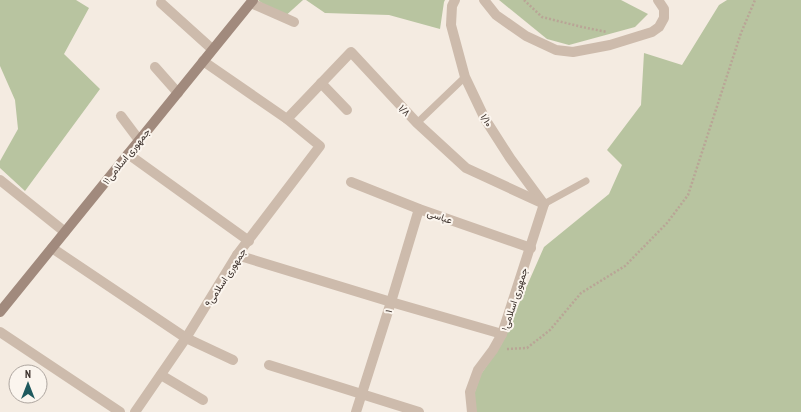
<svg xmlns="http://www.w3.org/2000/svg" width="801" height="412" font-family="'PT Sans Narrow',Vazirmatn,sans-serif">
<rect width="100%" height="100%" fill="#f4ebe1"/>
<g fill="#b8c4a0">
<polygon points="0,0 76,0 89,8 64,54 100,89 25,191 0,168 0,161 18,129 15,100 0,66"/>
<polygon points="258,0 303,0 282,19"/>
<polygon points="306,0 445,0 444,2 440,29 389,15 325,13"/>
<polygon points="499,0 621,0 648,14 635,27 569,45 547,39"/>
<polygon points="727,0 801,0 801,412 468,412 481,374 501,345 544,247 609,194 622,165 607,150 641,105 644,53 682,65 719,5"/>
</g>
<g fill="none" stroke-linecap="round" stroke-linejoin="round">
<g stroke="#b9a596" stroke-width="2.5" stroke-dasharray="2 2" stroke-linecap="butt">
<polyline points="524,0 542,17 582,27 607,32"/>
<polyline points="507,349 527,348 550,330 581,293 625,266 667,223 688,195 741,33 755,0"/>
</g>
<g stroke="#cdbbac" stroke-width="7">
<polyline points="417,123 465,77"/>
<polyline points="544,204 586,181"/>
</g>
<g stroke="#cdbbac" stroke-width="10">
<polyline points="455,0 452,6 451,25 465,77 485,119 510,158 543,203"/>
<polyline points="484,0 496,15 526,36 556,50 573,52 610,45 652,32 659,27 664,18 664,9 658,0"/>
<polyline points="161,3 212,49"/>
<polyline points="251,3 294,22"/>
<polyline points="155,67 178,93"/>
<polyline points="321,83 347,110"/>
<polyline points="121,116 139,140"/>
<polyline points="287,119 351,52 417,123 466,168 544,204"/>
<polyline points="128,154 249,241"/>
<polyline points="0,180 65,232"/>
<polyline points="351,182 419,209 531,248"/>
<polyline points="52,248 186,338 233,360"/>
<polyline points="237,255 391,302 502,334"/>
<polyline points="0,332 120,412"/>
<polyline points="269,365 419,412"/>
<polyline points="161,375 203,400"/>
<polyline points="135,412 186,338 237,255 320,146 287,119 203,61"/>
<polyline points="356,412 391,302 419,209"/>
<polyline points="472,412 470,392 478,370 493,350 502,334 544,204"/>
</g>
<polyline stroke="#a18a7d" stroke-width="10" points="0,312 253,0"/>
</g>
<g text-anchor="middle" stroke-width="4" stroke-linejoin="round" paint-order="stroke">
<g font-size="10" fill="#3b302b" stroke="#fbf5ee">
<text transform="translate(405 110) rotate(47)" y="4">۱/۸</text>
<text transform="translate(487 120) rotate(61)" y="4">۱/۱۰</text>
<text transform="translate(126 156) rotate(-51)" y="4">جمهوری اسلامی۱۱</text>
<text transform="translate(440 216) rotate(19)" y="4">عباسی</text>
<text transform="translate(225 277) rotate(-57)" y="4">جمهوری اسلامی۹</text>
<text transform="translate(514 299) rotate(-72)" y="4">جمهوری اسلامی۱</text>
<text transform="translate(388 311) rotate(-73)" y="4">۱</text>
</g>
</g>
<g transform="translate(28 384)"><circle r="19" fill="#fbf5ee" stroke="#aea6a0"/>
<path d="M0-3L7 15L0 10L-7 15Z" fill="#1f5a5e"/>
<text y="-6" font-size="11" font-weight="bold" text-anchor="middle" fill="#3b302b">N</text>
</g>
</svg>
